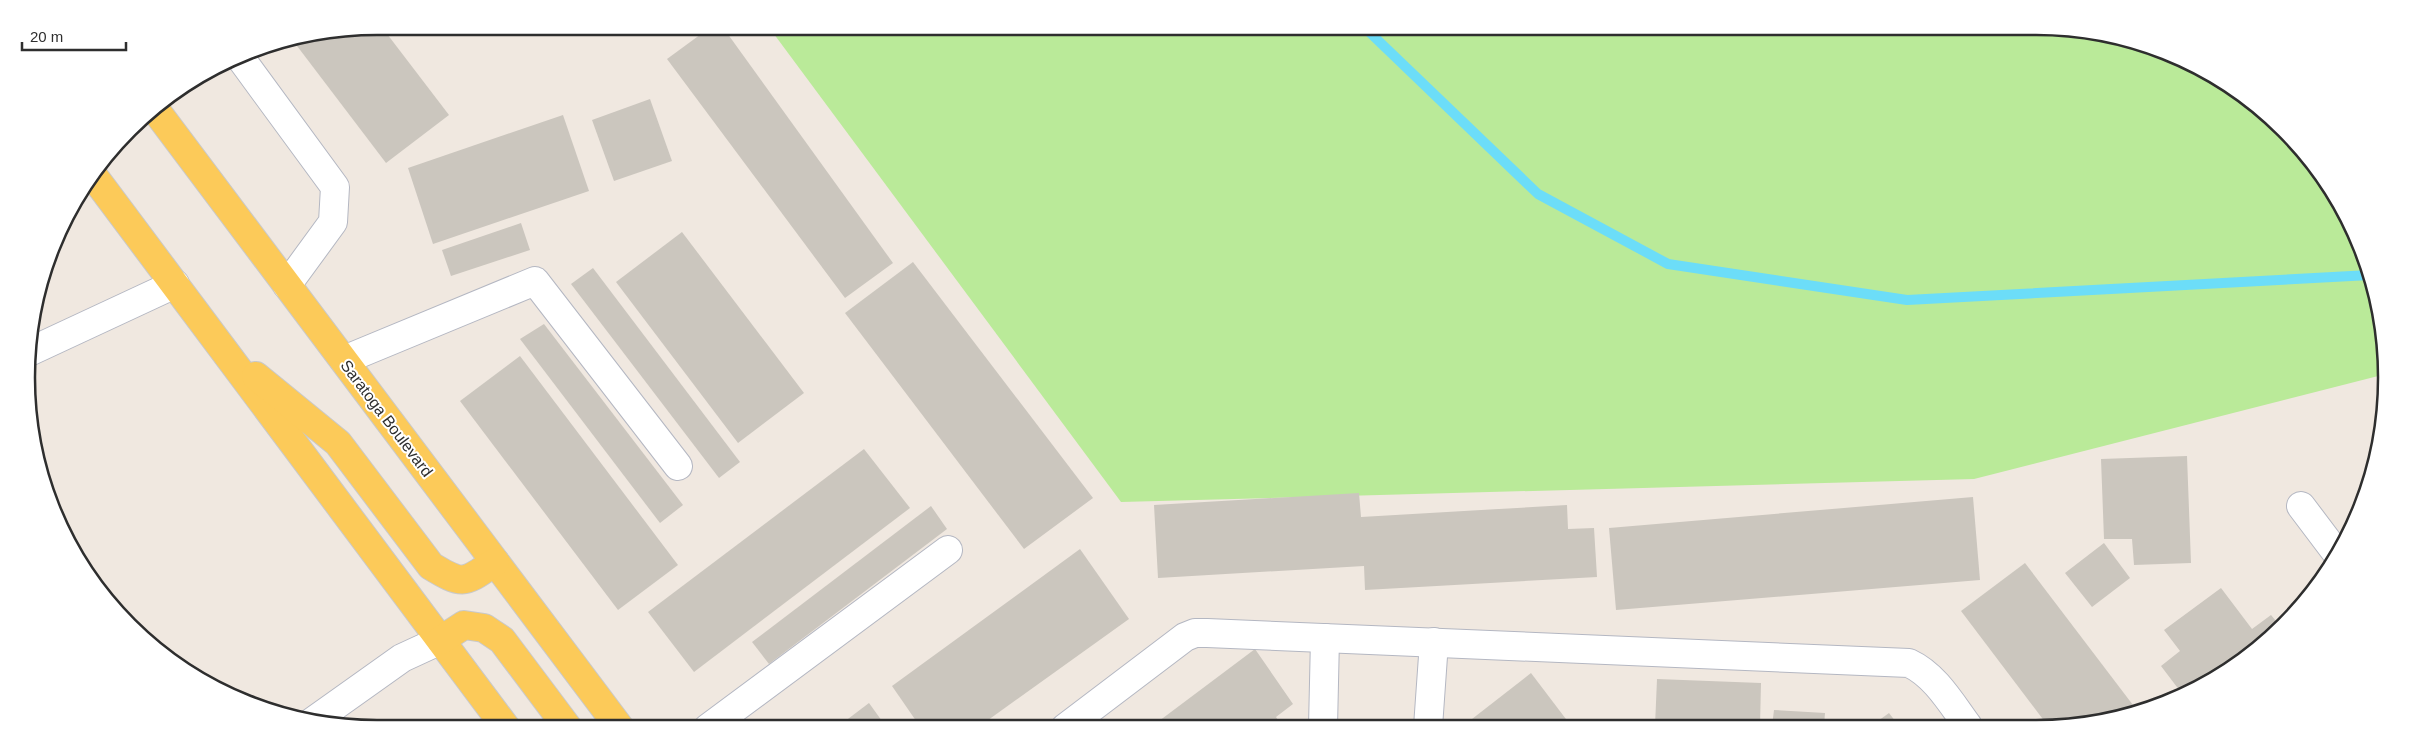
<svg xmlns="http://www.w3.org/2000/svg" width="2413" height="755" font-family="Arial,sans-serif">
<rect width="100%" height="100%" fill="#f0e8e0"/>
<polygon fill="#baea99" points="768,26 2035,26 2104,33 2170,53 2231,86 2284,129 2328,183 2360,243 2380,309 2386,374 1974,479 1121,502"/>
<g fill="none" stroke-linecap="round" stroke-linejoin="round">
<polyline stroke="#6cddf8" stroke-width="10" points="1363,26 1538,194 1668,264 1907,300 2370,275"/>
</g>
<g fill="#cbc6be">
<polygon points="378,26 381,26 449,115 386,163 291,38 309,33"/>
<polygon points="712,26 722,26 893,263 845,298 667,59"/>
<polygon points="650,99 672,161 614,181 592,120"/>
<polygon points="563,115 589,191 433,244 408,168"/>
<polygon points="521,223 530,250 451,276 442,250"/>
<polygon points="682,232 804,393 738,443 616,282"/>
<polygon points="913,262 1093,498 1024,549 845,313"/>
<polygon points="593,268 740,462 719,478 571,284"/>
<polygon points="544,324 683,505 660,523 520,339"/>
<polygon points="520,356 678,565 618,610 460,401"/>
<polygon points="2380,443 2380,446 2375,458 2370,447"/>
<polygon points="864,449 910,508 694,672 648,612"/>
<polygon points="2187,456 2191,563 2134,565 2132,539 2104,539 2101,459"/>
<polygon points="1359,493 1361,517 1567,505 1568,529 1594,528 1597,577 1365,590 1364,566 1158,578 1154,505"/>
<polygon points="1973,497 1980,580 1616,610 1609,528"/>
<polygon points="931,506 947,529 769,664 752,642"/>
<polygon points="2104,543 2130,578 2092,607 2065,573"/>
<polygon points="1080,549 1129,619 977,728 921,728 892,686"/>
<polygon points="2025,563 2136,709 2082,726 2048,726 1961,611"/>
<polygon points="2221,588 2252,629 2271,615 2280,626 2267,641 2191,693 2183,695 2161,666 2180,651 2164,630"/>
<polygon points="1255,649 1293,704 1276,717 1281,725 1151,727"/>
<polygon points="1531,673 1572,727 1478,727 1472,719"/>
<polygon points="1657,679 1761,683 1760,726 1655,726"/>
<polygon points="869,703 887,728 836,728"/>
<polygon points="1774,710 1825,713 1824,726 1772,726"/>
<polygon points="1889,713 1899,726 1871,726"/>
</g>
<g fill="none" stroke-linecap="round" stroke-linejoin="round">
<g stroke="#b4b7c2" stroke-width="30">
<g id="minor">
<polyline points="239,56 335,187 333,222 287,285"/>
<polyline points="29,352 175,284"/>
<polyline points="344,360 535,281 678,466"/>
<polyline points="2301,506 2338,555"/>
<polyline points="312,722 402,658 441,640"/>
<polyline points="1323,727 1325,638"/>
<polyline points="1428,727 1434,642"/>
<polyline points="708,728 948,550"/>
<path d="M1065 728 1185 637 1195 633H1207L1909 663C1935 675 1951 703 1968 726"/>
</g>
</g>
<g stroke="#c9c9c9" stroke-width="30">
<g id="major">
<polyline points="154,108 620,728"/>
<polyline points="92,174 507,729"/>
<path d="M256 376 338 443 431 566C464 586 464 583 495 562"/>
<polyline points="441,640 464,625 484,628 502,640 568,728"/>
</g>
</g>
<use href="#minor" stroke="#fff" stroke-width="28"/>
<use href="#major" stroke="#fcca59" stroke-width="28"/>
</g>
<g text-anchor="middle" stroke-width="4" stroke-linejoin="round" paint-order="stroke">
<g font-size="16" fill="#2e2e2e" stroke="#fff">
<text transform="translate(387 418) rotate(53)" y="6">Saratoga Boulevard</text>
</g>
</g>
<path d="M0 0H2413V755H0ZM377 35H2036A342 342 0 0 1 2378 377V378A342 342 0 0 1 2036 720H377A342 342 0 0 1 35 378V377A342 342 0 0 1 377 35Z" fill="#fff" fill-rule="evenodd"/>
<path fill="none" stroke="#2e2e2e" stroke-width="2.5" d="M377 35H2036A342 342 0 0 1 2378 377V378A342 342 0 0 1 2036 720H377A342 342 0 0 1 35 378V377A342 342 0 0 1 377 35Z"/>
<path d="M22 42v8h104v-8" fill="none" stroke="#2e2e2e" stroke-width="2.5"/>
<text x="30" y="42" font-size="15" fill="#2e2e2e" stroke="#ffffff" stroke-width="4" paint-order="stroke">20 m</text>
</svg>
